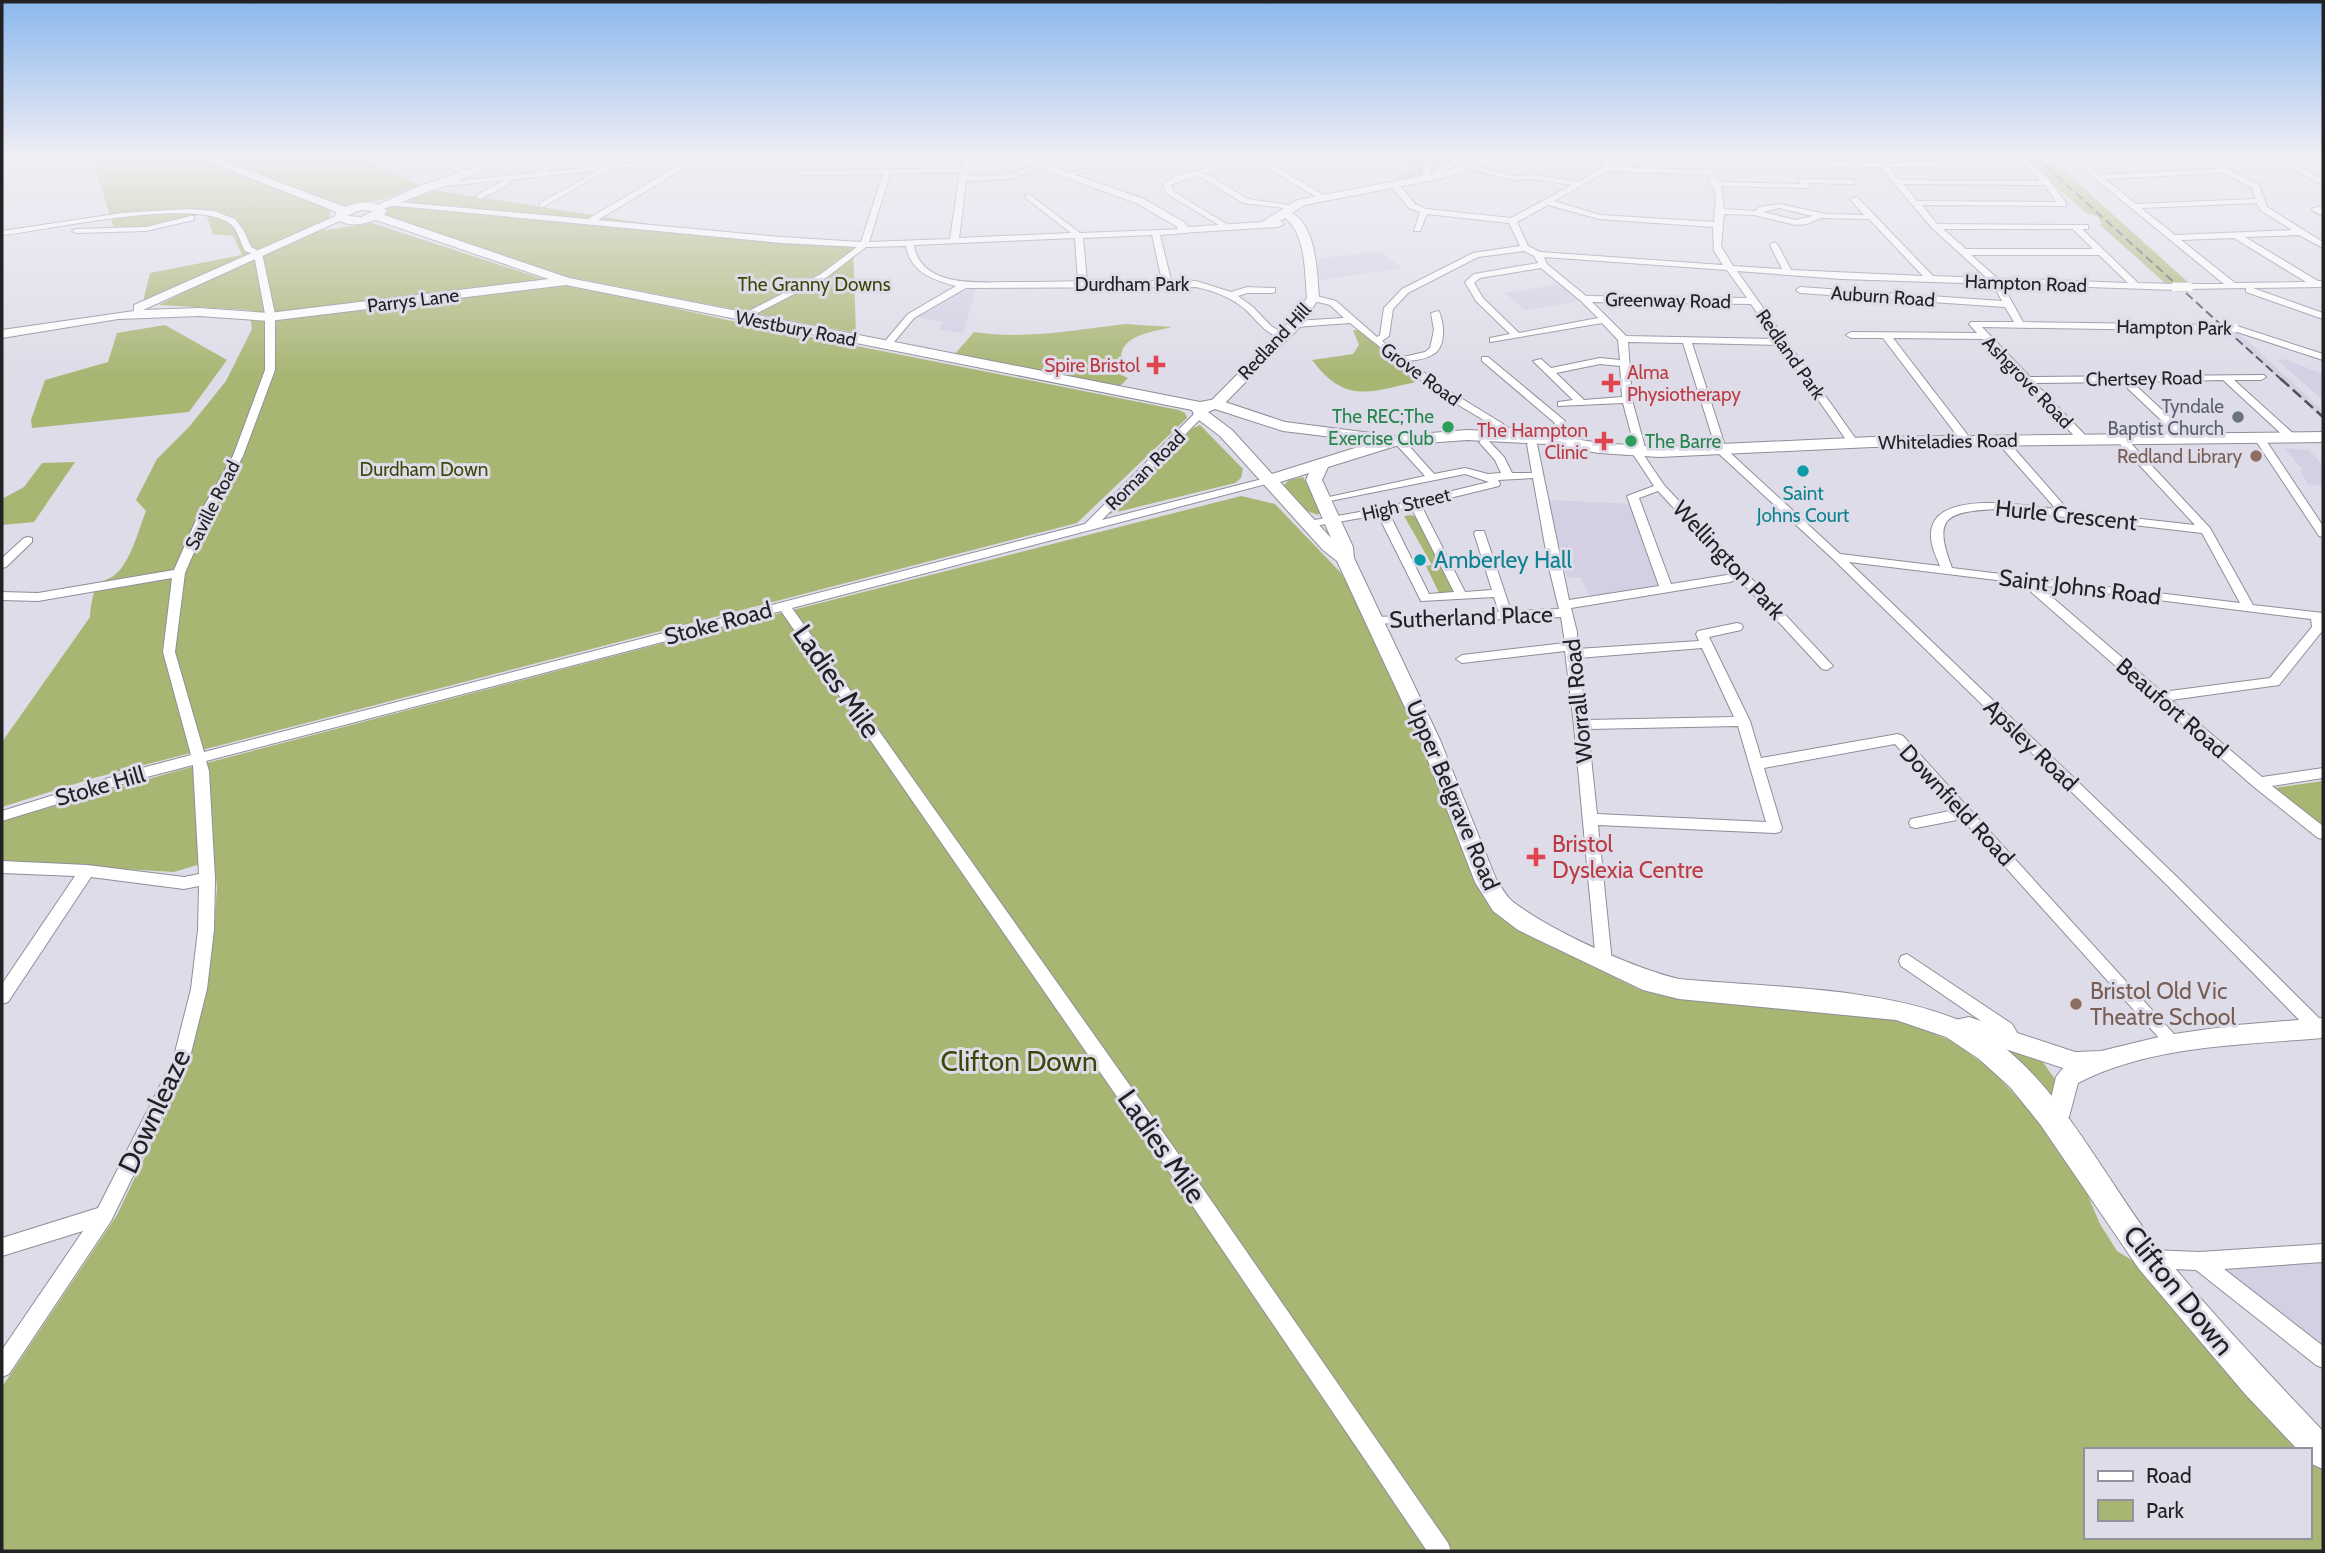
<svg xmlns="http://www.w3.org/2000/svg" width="2325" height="1553" font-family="Cabin,sans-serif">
<rect width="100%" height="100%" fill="#dfdce9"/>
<g fill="#d4cfe3">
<polygon points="1381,251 1402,268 1321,280 1317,274 1315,259"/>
<polygon points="1561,284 1580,301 1524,310 1505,293"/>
<polygon points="976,288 963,333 939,330 943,322 915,317 956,293"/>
<polygon points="2227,332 2238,332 2323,411 2323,419"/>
<polygon points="2284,359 2323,374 2323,400 2277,360"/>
<polygon points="2284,448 2309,450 2323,465 2323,486 2308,484 2300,471 2304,471"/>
<polygon points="1548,500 1631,504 1658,586 1594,598 1588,593 1580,577 1569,578 1566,575"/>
<polygon points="2323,1258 2323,1350 2215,1265"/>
</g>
<g fill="#a8b674">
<path d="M92 157H358L419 185 382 200 349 204 331 210 328 221 318 226 325 230 372 223 540 278 741 323 1179 410 1185 413 1187 418 1077 523 94 778 2 807V742L90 617C95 565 107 592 124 564 134 549 139 529 146 511L136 500 157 459 189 427 226 381 252 329 249 310 159 305 243 263 242 256 164 296 143 302 150 273 242 255 233 236 213 234 206 213 147 228 114 229Z"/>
<polygon points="1399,157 1465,157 1436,170 1399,180 1395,177 1415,169"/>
<polygon points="2023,157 2049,157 2190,284 2165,283 2099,224 2102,224 2097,216 2085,212"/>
<polygon points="427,189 649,224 645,230 853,247 856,333 563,276 379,217 384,205"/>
<path d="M1125 324 1172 327C1154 332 1121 334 1121 358L1103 367 1128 378 1120 386 954 355 974 332C1024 340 1075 330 1125 324Z"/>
<polygon points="165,325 227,360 189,412 32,428 31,420 45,380 108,362 117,333"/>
<path d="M1353 330H1358L1420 381C1370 392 1346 405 1312 360L1353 354 1359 345Z"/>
<polygon points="1200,425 1243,469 1241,478 1235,483 1109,514 1193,428"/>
<polygon points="75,462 34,522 2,525 2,499 24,487 42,463"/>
<polygon points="1303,477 1321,511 1318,515 1307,511 1284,485 1289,480"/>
<polygon points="1241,496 1275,504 1341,573 1367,621 1427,749 1473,875 1491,905 1530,934 1573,957 1640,990 1675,998 1891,1017 1952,1041 1993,1071 2035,1117 2080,1177 2100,1224 2117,1251 2146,1269 2308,1450 2085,1450 2085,1537 2309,1537 2309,1451 2323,1466 2323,1551 2,1551 2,1387 117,1215 185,1073 211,960 217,888 214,860 174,872 2,862 2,821 180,770 675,640"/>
<polygon points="1411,515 1418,518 1456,593 1440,595 1426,566 1432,565 1404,516"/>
<polygon points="2323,781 2323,826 2274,788"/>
<polygon points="1991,1040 2040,1058 2057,1082 2053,1100"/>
</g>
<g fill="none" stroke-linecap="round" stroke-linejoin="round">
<g stroke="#908d99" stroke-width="2">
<g id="street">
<polygon points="436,157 445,157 471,174 464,176"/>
<path d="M562 157H571L545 172 687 157H711L698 160 598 220 781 237 861 242 883 174 804 175H801V171L961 168 962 157H970L967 176 1008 175 1039 163H1042V167L1009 179 966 181 959 238 1071 233 1026 198 1025 196 1029 194 1080 233 1187 229V233H1184L1160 235 1171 280 1196 281 1231 292 1247 287 1275 288V292L1272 293H1247L1238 296 1253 307 1271 326 1288 336 1283 339C1266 334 1259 323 1247 311 1233 298 1215 291 1196 287L966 288 914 318 894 342 891 343 886 340 908 314 956 286C933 280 910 272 906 246L866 247 827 277 742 321 737 318 739 316 821 274 857 247 781 243 387 205 383 203 387 201 588 219 686 161 609 169 543 207H540V203L599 170 508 180 510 184 480 199 476 197 477 195 504 180 428 188 424 186 428 184 535 173ZM960 172 950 239 869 242 890 174ZM1152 235 1162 281H1087L1083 238ZM1075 238 1078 281C1056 282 1034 282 1012 282 981 282 921 289 914 245Z"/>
<polygon points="1127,157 1139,157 1067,177 1063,175"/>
<polygon points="1250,157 1259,157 1327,197 1320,199 1255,161 1205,173 1248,199 1289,205 1292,205 1292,209 1243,203 1197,175 1171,185 1174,192 1230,226 1231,228 1227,230 1166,193 1163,184 1175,176"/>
<polygon points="1423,157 1431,157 1431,178 1427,180 1423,178"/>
<polygon points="1462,157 1472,157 1442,172 1442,178 1436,178 1435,169"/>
<path d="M1606 157H1614L1610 167 1706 170 1696 157H1704L1719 182 1801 184 1799 181 1803 179 1854 180V184H1851L1808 183 1810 186 1806 188 1721 186 1724 209 1754 211 1760 207 1779 204 1826 214 1864 215 1850 199 1857 197 1933 276 1987 278 1932 228 1880 167 1747 164 1743 162 1747 160 1876 163V159H1879L1885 163 2018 160 2015 157C2037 157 2053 187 2066 202V206L1922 205 1937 224 2088 225V229H2082L2138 283 2175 284 2179 287 2175 290 2002 284 2023 322 2219 325 2224 328 2219 331 1982 327 2030 377 2264 375 2266 377 2261 380H2234L2296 436V440H2288L2223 380 2132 382 2190 436 2191 438 2186 441 2182 440 2121 382 2035 383 2087 437V441H2079L1983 339 1893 338 1970 438V442H1962L1883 338H1851L1846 335 1851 332 1977 333 1969 324 1971 322H2014L2005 307 1800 293 1796 290 1800 287 2002 301 1993 284 1841 279 1737 271 1858 442 1853 445 1849 444 1780 345 1692 343 1726 449 1840 554 1940 566C1935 554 1927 538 1933 524 1947 491 2028 506 2056 509L1997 442V438H2005L2069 511 2195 525 2117 441V437H2125L2210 528 2253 605 2323 613V630L2279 685 2171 700 2262 777 2323 768V778L2272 786 2323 826V839L2318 838 2254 787 2021 583 1849 562 2177 877 2323 1022V1033L2318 1035 2312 1033 2167 885 1833 559 1717 452 1683 343 1628 342 1632 400 1646 451 1643 454 1664 485 1833 666 1827 670 1822 669 1738 578 1730 582 1571 608 1577 632V649L1699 641 1696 634 1698 631 1737 623 1741 624 1743 627 1741 630 1709 637 1750 721 1761 758 1898 734 1903 736 2183 1044 2181 1049 2175 1051 2169 1049 1962 819 1916 828 1911 827 1909 823 1911 819 1954 810 1895 744 1764 768 1782 828 1780 832 1775 833 1598 825 1612 962 1610 967 1604 969 1598 967 1596 962 1574 725 1565 651 1462 663 1456 659 1462 655 1565 643 1561 617 1372 624 1370 621 1376 617 1499 612 1494 597 1421 601 1378 515 1309 527 1303 524 1309 521 1382 508 1489 482 1465 474 1320 503V499L1425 476 1394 442V438H1402L1434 474 1465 468 1488 474 1501 473 1495 460 1479 442 1484 439 1488 440 1504 457 1512 473H1532L1527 444 1532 441 1537 444 1569 600 1659 586 1627 496 1654 486 1631 451 1635 448 1623 403 1558 406V402L1573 400 1533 361 1541 359 1551 368 1600 358 1620 360 1618 340 1602 323 1490 342V338L1510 334 1476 301 1465 282 1474 274 1538 263 1534 256 1524 251 1478 257 1408 293 1393 309 1389 336 1382 341 1403 357 1425 352 1430 348 1434 330 1431 313 1439 311C1444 324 1447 348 1432 355 1426 359 1416 360 1409 361L1443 387 1521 435V439L1517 440 1435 391 1350 323 1295 327 1290 324 1295 321 1344 318 1330 305 1310 300V296L1313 295 1336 301 1377 337 1380 335 1384 308 1402 289 1473 253 1520 246 1509 223 1427 214 1420 231H1414L1420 212 1409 208 1391 186V182H1397L1415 204 1426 209 1511 218 1572 185 1535 179 1514 180 1469 169V165L1514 176 1535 175 1578 182 1602 168ZM2024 164 2040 181 1899 180 1888 167ZM1607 171 1708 175 1716 196 1714 222 1600 215 1554 201ZM1903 184 2044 185 2057 202 1917 201ZM1548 205 1599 219 1713 227 1714 251 1723 265 1540 252 1528 246 1517 222ZM1779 208 1813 216 1796 220 1763 212ZM1724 214 1754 215 1796 225 1807 224 1821 218 1869 219 1923 276 1791 270 1778 245 1774 242 1770 245 1782 269 1733 266 1721 246ZM1943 229H2073L2093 249H1966ZM1971 255H2099L2128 283 1997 278ZM1544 257 1727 270 1747 298 1586 296 1547 264ZM1541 268 1581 301 1598 318 1519 333 1483 298 1474 283 1480 278ZM1592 302 1751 304 1775 339 1626 336ZM1600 364 1620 366 1622 397 1584 400 1556 373ZM1533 478 1549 568 1559 609 1511 611 1484 531H1476L1474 533 1492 590 1465 592 1421 505 1499 486 1500 484 1498 480ZM1658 491 1732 571 1727 575 1671 584 1639 498ZM1411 507 1454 592 1429 594 1389 513ZM1996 509 2202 533 2240 603 1952 568C1932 516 1947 512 1996 509ZM2038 585 2311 619 2312 627 2270 678 2162 692ZM1702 648 1734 717 1587 720 1578 658ZM1738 726 1766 822 1597 814 1588 729Z"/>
<path d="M2069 157H2077L2100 175 2216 169 2194 157H2203L2259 185 2267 207 2323 242V248L2299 235 2245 237 2318 281H2323V287L2253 288 2323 313V319L2246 292V288L2186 289V285L2189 284H2224ZM2224 173 2252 188 2256 199 2136 204 2105 179ZM2257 203 2260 210 2292 230 2175 235 2141 208ZM2234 238 2306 282 2235 283 2181 240Z"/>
<polygon points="2271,157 2280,157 2323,180 2323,185"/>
<polygon points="2323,206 2323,216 2312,210 2313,208"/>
<path d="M188 209 214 211 235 219 244 231 251 247 262 253 275 314V370L243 456 208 520 185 573 175 652 204 752 1085 524 1196 412 1205 414 1102 520 1270 477 1274 478V482L792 608 1206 1193 1448 1543 1451 1551H1427L1192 1205 781 611 206 761 209 771 215 878 214 930 207 989 189 1061 111 1221 9 1374 2 1377V1350L83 1231 2 1256V1238L98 1208 173 1060 191 989 198 930 199 886 184 889 91 877 8 1002 2 1004V984L75 876 2 873V861L87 865 184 877 199 874 193 765 139 779 2 821V811L138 769 191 755 163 652 172 578 38 601 2 600V592L38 593 174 570 196 520 233 456 265 370V314L254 254 245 251C240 242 238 229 229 223 192 197 49 230 2 235V231L122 213Z"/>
<polygon points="191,216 194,216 194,220 146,231 76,233 72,231 76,229 146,227"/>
<polygon points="2231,326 2237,326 2323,354 2323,360 2231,330"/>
<polygon points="1482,357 1488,357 1565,421 1565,425 1550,441 1546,442 1541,439 1555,423 1482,361"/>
<polygon points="2259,435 2263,436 2323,526 2323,537 2319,536 2254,438"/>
<polygon points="28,537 32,538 32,542 6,567 2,568 2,558 24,538"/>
<path d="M1907 954 2012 1024 2022 1041 2020 1046C2009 1050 2006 1043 2000 1034L1901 966 1899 961 1901 956Z"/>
<polygon points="2323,1244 2323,1262 2224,1269 2323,1346 2323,1368 2316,1365 2196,1270 2150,1268 2143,1266 2140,1259 2143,1252 2150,1250 2199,1252"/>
</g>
</g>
<g stroke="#908d99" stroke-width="2">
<g id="secondary">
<polygon points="505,157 520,157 383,209 373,207 419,186"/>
<path d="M1009 157H1024L1144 199 1184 222 1188 227 1262 222 1297 200 1437 173 1492 157H1508L1439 179 1304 205 1292 213C1317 227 1317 273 1319 298L1300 327 1221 407 1216 408 1209 404 1211 401 1290 321 1307 298C1305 275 1306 233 1285 218L1280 221 1284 224 1278 227 1180 233 1176 226 1136 203Z"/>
<polygon points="340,214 344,215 344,219 143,310 199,308 269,313 566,277 572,281 566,285 269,321 199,316 118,319 2,338 2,330 134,311 134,305"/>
<path d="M1969 1017 2075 1052 2101 1051 2167 1035 2237 1025 2323 1018V1038C2243 1045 2151 1045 2078 1083L2069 1117 2049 1127 2040 1124 2037 1116 2040 1108 2050 1103 2056 1077 2063 1068 1969 1037 1954 1039 1946 1036 1943 1029 1946 1022Z"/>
</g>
</g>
<g stroke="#908d99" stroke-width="2">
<path id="primary" d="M196 157H212L345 207C360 201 375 199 387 211L384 215 569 278 1200 402 1216 399 1285 422 1394 436 1467 430 1546 434 1599 443 1659 447 1872 437 2323 432V442L1872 447 1659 457 1599 453 1546 444 1467 440 1399 445 1328 467 1322 480 1353 547 1354 558 1440 740 1496 879C1501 886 1505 895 1512 901 1549 930 1633 968 1679 979 1766 987 1881 987 1961 1021 2049 1058 2102 1178 2160 1250 2211 1313 2267 1372 2323 1431V1469L2312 1464 2309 1450H2298L2245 1394 2139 1269 2040 1124 2010 1087 1979 1059 1946 1037 1896 1020 1679 999 1643 990 1518 930 1493 911 1475 882 1420 740 1337 561 1323 550 1220 436 1195 417 1192 410 566 285 376 220C361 225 346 228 334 217L337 212ZM360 210 373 211 361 217 347 216ZM1215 409 1283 431 1374 442 1272 474 1232 430 1208 412ZM1309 473 1306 480 1331 538 1280 482Z"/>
</g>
<use href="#street" fill="#fff" fill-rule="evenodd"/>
<use href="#secondary" fill="#fff" fill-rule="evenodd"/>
<use href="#primary" fill="#fff" fill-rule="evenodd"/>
<polyline stroke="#515056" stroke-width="2" stroke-dasharray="9 4.5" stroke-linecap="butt" points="2036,157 2283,381"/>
<polyline stroke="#515056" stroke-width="2.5" stroke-dasharray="11 5" stroke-linecap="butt" points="2281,379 2323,417"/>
<g stroke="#908d99" stroke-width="10" stroke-linecap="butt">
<g id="street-bridge">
<polyline points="2175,287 2189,287"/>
<polyline points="2219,328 2234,328"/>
</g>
</g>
<use href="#street-bridge" stroke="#fff" stroke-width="9"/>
</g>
<linearGradient id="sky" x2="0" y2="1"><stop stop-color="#8bb8ed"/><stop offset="0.42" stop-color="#f1eff5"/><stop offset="1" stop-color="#f1eff5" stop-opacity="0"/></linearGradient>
<rect width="2325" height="374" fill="url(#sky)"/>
<g fill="#e0444e" stroke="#dfdce9" stroke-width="2.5">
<path d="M1152.5 354.5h7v7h7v7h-7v7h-7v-7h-7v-7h7z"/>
<path d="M1607.5 372.5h7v7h7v7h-7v7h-7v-7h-7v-7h7z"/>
<path d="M1600.5 430.5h7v7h7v7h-7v7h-7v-7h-7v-7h7z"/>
<path d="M1532.5 846.5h7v7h7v7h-7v7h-7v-7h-7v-7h7z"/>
</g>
<circle fill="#6b7280" stroke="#dfdce9" stroke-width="2.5" cx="2238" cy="417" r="7"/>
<g fill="#2e9e5b" stroke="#dfdce9" stroke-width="2.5">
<circle cx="1448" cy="427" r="7"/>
<circle cx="1631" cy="441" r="7"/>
</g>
<g fill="#8d6e63" stroke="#dfdce9" stroke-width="2.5">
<circle cx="2256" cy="456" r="7"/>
<circle cx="2076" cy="1004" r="7"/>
</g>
<g fill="#0f9aa8" stroke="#dfdce9" stroke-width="2.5">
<circle cx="1803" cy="471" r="7"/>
<circle cx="1420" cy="560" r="7"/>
</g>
<g text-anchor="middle" stroke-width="6" stroke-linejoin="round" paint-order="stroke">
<g font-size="19" fill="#222125" stroke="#dfdce9">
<text transform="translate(2026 283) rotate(2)" y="7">Hampton Road</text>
<text x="1132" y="291">Durdham Park</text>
<text transform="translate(1883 296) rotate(4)" y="7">Auburn Road</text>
<text transform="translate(413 300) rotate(-7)" y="7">Parrys Lane</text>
<text transform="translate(1668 300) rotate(1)" y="7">Greenway Road</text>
<text transform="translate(2174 327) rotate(1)" y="7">Hampton Park</text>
<text transform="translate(796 328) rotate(11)" y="7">Westbury Road</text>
<text transform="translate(1274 341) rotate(-47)" y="7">Redland Hill</text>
<text transform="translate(1791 354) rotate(55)" y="7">Redland Park</text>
<text transform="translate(1421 374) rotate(36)" y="7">Grove Road</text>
<text transform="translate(2144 378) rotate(-1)" y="7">Chertsey Road</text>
<text transform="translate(2028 382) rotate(46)" y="7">Ashgrove Road</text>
<text transform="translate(1948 441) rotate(-1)" y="7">Whiteladies Road</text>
<text transform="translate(1145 470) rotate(-45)" y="7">Roman Road</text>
<text transform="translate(1406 504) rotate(-13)" y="7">High Street</text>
<text transform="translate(212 505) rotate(-63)" y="7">Saville Road</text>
</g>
<g font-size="19" fill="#3e4709" stroke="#dfdce9">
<text x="814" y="291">The Granny Downs</text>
<text x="424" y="476">Durdham Down</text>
</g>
<g font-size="19" fill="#be3a42" stroke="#dfdce9" text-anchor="end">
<text x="1140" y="372">Spire Bristol</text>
<text x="1627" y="379" text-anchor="start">Alma<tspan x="1627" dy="22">Physiotherapy</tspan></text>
<text x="1588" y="437">The Hampton<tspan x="1588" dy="22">Clinic</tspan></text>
</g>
<g font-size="19" fill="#5b616d" stroke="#dfdce9" text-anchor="end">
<text x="2224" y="413">Tyndale<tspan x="2224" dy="22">Baptist Church</tspan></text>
</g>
<g font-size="19" fill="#27864d" stroke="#dfdce9" text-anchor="end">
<text x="1434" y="423">The REC;The<tspan x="1434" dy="22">Exercise Club</tspan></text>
<text x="1645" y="448" text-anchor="start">The Barre</text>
</g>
<g font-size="19" fill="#785e54" stroke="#dfdce9" text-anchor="end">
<text x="2242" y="463">Redland Library</text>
</g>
<g font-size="19" fill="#0d838f" stroke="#dfdce9">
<text x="1803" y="500">Saint<tspan x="1803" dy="22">Johns Court</tspan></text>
</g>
<g font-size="23" fill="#222125" stroke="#dfdce9">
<text transform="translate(2066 515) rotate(6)" y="8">Hurle Crescent</text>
<text transform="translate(1729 560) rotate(47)" y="8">Wellington Park</text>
<text transform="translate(2080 587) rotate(7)" y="8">Saint Johns Road</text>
<text transform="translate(1471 617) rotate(-2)" y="8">Sutherland Place</text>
<text transform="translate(718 623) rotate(-15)" y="8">Stoke Road</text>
<text transform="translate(1578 701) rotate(-96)" y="8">Worrall Road</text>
<text transform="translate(2172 708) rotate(41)" y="8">Beaufort Road</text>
<text transform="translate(2031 745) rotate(44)" y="8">Apsley Road</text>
<text transform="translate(100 786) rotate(-16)" y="8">Stoke Hill</text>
<text transform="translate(1453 795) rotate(67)" y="8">Upper Belgrave Road</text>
<text transform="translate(1957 805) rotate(47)" y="8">Downfield Road</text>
</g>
<g font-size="23" fill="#0d838f" stroke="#dfdce9" text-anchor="start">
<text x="1434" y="568">Amberley Hall</text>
</g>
<g font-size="23" fill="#be3a42" stroke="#dfdce9" text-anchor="start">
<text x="1552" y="852">Bristol<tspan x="1552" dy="26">Dyslexia Centre</tspan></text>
</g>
<g font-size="23" fill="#785e54" stroke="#dfdce9" text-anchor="start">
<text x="2090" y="999">Bristol Old Vic<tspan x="2090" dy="26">Theatre School</tspan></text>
</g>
<g font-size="28" fill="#222125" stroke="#dfdce9">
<text transform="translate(837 681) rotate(55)" y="10">Ladies Mile</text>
<text transform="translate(154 1111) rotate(-65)" y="10">Downleaze</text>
<text transform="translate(1162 1146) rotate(55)" y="10">Ladies Mile</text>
<text transform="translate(2179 1290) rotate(51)" y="10">Clifton Down</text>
</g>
<g font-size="28" fill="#3e4709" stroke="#dfdce9">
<text x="1019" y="1071">Clifton Down</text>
</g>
</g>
<rect width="2325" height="1553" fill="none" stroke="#222125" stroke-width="7"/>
<rect x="2084" y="1448" width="228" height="91" fill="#dfdce9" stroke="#93919b" stroke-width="2"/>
<rect x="2098" y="1471" width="35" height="10" fill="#ffffff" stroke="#93919b" stroke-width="2"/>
<text x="2146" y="1483" font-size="21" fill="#222125">Road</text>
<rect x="2098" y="1500" width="35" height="21" fill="#a8b674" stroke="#93919b" stroke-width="2"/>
<text x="2146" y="1518" font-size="21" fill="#222125">Park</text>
</svg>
